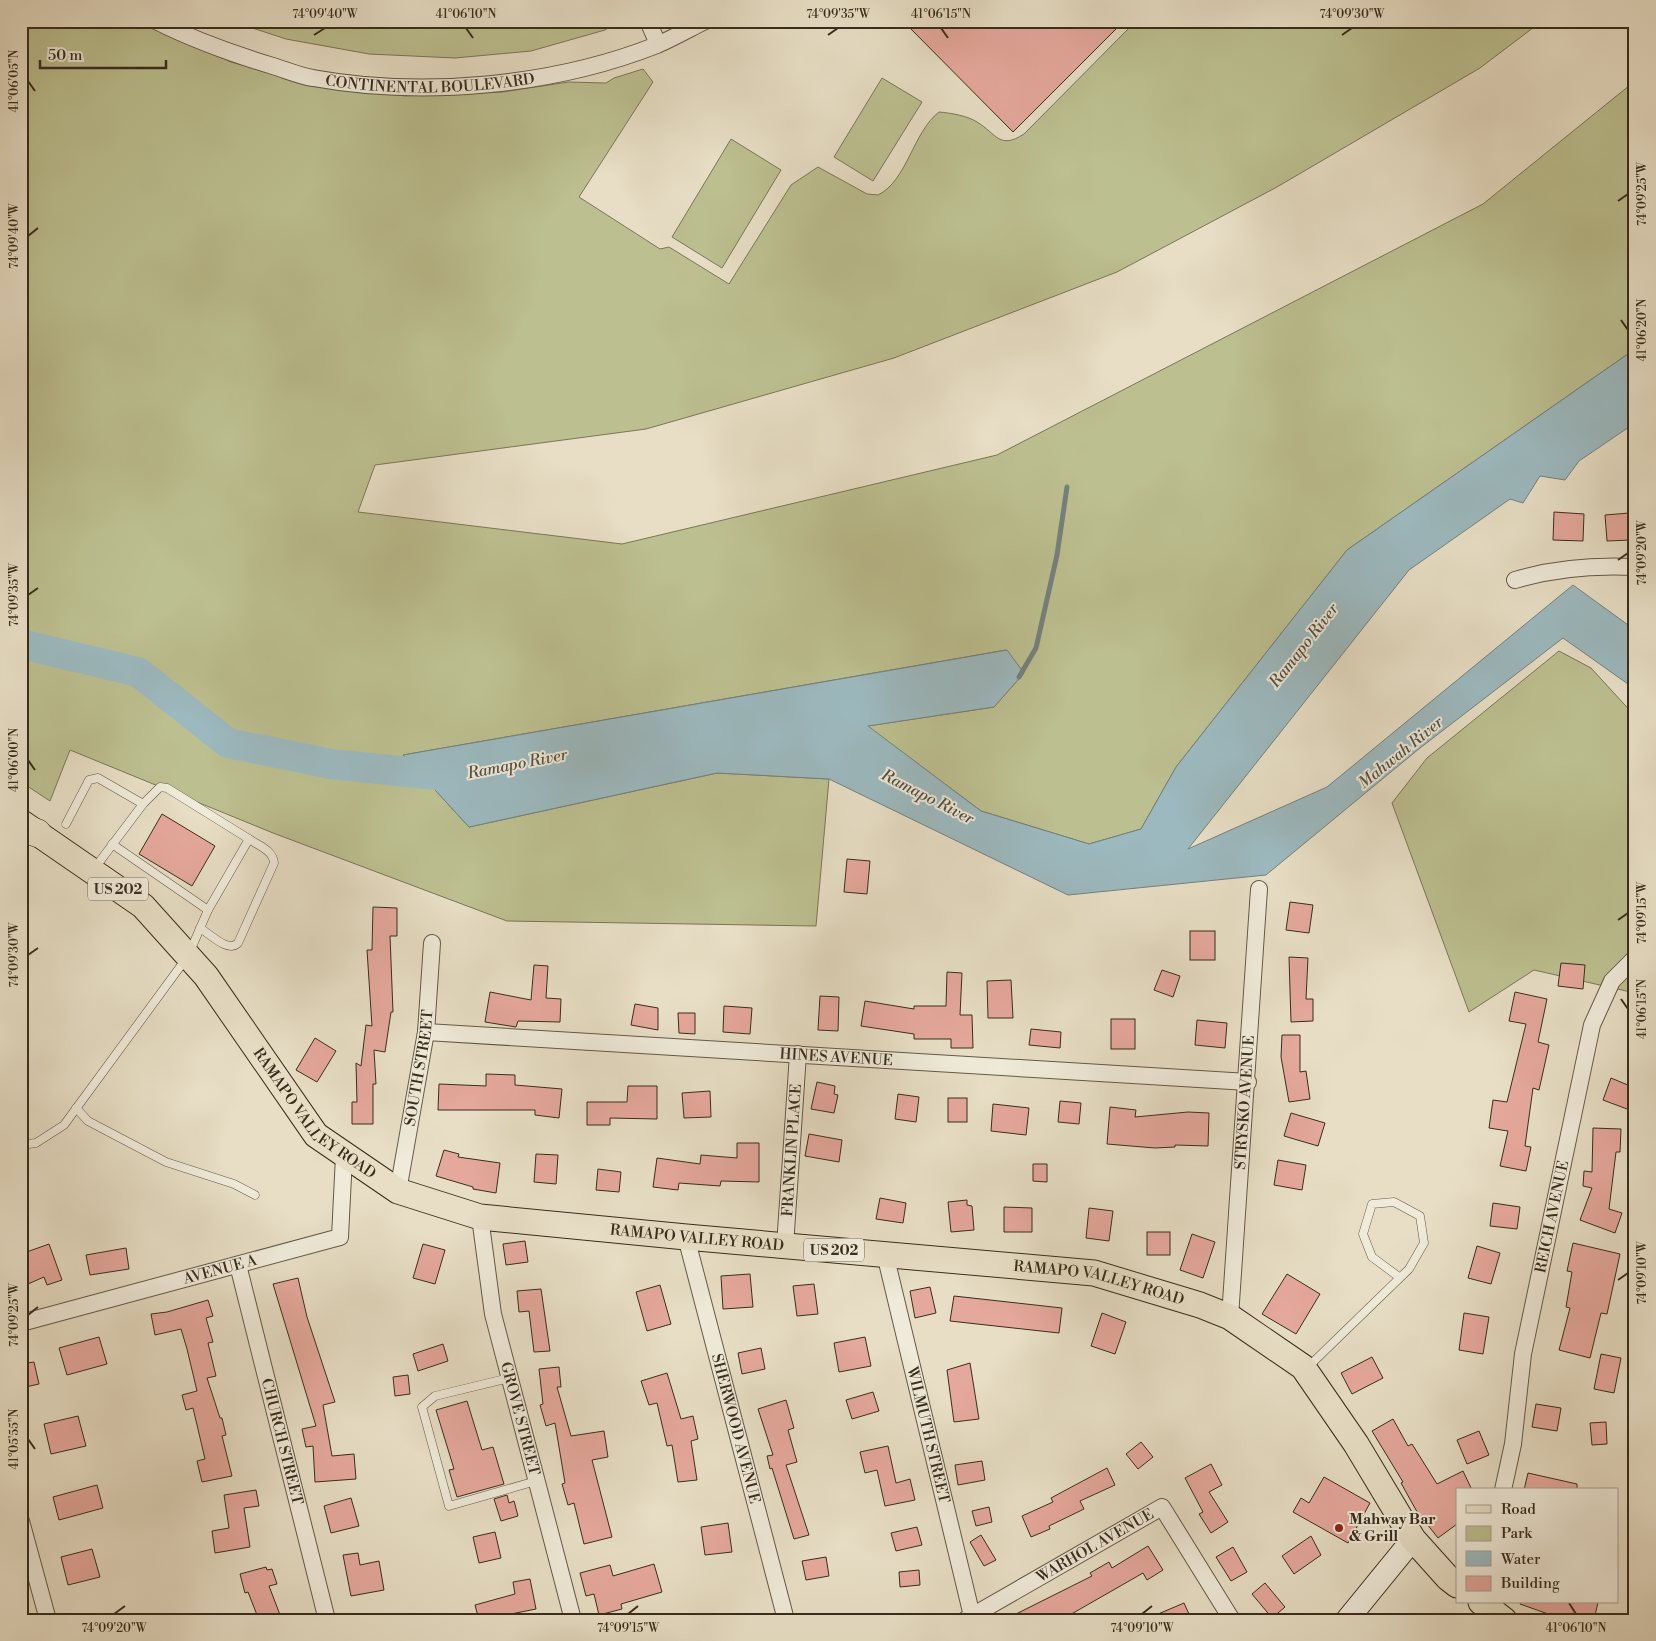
<svg xmlns="http://www.w3.org/2000/svg" width="1656" height="1641" font-family="'Libre Bodoni',serif">
<rect width="100%" height="100%" fill="#e7dec5"/>
<filter id="stains"><feTurbulence type="fractalNoise" baseFrequency=".004" numOctaves="4"/><feColorMatrix values="0 0 0 0 .2 0 0 0 0 .09 0 0 0 0 .02 0 0 0 .5 -.17"/></filter>
<radialGradient id="worn" r=".72"><stop offset=".6" stop-color="#630" stop-opacity="0"/><stop offset="1" stop-color="#630" stop-opacity=".3"/></radialGradient>
<g fill="#bcbf90" stroke="#7a7656">
<path d="M21 21H136L231 62 290 79 405 96 502 92 569 82 606 83 614 78 643 69 653 82 579 197 660 249 669 247 729 284 791 185 818 167 867 194 878 195C907 181 913 132 939 112 951 113 968 116 977 122 997 134 999 150 1024 134L1136 21H1542L1480 68 1277 187 1117 272 894 358 646 429 375 465 358 512 622 544 997 455 1483 204 1635 81V349L1347 550 1176 767 1141 829 1089 844 981 811 867 726 994 707 1024 673 1006 650 403 755 469 827 717 773 829 779 816 926 507 921 273 833 70 750 50 801 21 782Z"/>
<polygon points="231,21 619,21 605,30 531,51 455,58 369,54 286,39"/>
<polygon points="882,78 922,102 873,181 834,157"/>
<polygon points="731,139 781,170 722,268 672,237"/>
<polygon points="1559,651 1591,668 1635,716 1635,993 1534,970 1469,1012 1392,803 1427,758"/>
</g>
<polygon fill="#9cb9bf" stroke="#74817e" points="1635,349 1635,423 1579,461 1565,480 1540,476 1523,503 1510,499 1409,570 1188,849 1327,787 1573,585 1635,630 1635,689 1563,638 1420,748 1266,875 1068,895 829,779 717,773 469,827 403,755 1007,650 1024,673 994,707 868,726 981,811 1089,844 1141,829 1176,767 1347,550"/>
<g fill="none" stroke-linecap="round" stroke-linejoin="round">
<polyline stroke="#74817e" stroke-width="5" points="1019,677 1036,648 1057,555 1067,487"/>
<polyline stroke="#9cb9bf" stroke-width="30" points="21,644 138,672 228,743 331,764 446,776 459,774"/>
</g>
<g fill="#e5a89c" stroke="#392d1c">
<polygon points="903,21 1124,21 1013,132"/>
<polygon points="1554,512 1584,514 1583,541 1553,540"/>
<polygon points="1629,513 1631,540 1607,541 1605,515"/>
<polygon points="162,814 215,846 192,886 139,854"/>
<polygon points="847,859 870,861 867,894 844,892"/>
<polygon points="1290,902 1313,905 1309,933 1286,930"/>
<polygon points="373,907 397,908 397,936 390,936 393,1012 391,1012 385,1052 374,1050 376,1084 373,1084 373,1124 352,1124 352,1102 357,1102 356,1063 361,1066 366,1025 372,1026 367,950 372,950"/>
<rect x="1190" y="931" width="25" height="29"/>
<polygon points="1289,957 1308,958 1306,999 1313,999 1313,1021 1291,1022"/>
<polygon points="1561,963 1585,965 1583,989 1558,986"/>
<polygon points="534,965 548,966 546,998 561,999 560,1022 518,1021 516,1027 485,1022 490,992 531,1000"/>
<polygon points="1162,970 1180,976 1173,997 1154,990"/>
<polygon points="947,972 962,973 960,1015 972,1015 973,1048 951,1048 951,1039 914,1039 914,1034 861,1026 865,1001 914,1009 914,1006 946,1006"/>
<polygon points="1011,980 1013,1018 988,1018 987,981"/>
<polygon points="1515,992 1547,999 1538,1042 1549,1045 1539,1090 1533,1088 1525,1146 1531,1147 1526,1171 1500,1166 1508,1131 1489,1128 1493,1100 1507,1102 1526,1024 1509,1021"/>
<polygon points="820,996 839,997 838,1031 818,1030"/>
<polygon points="635,1004 658,1008 658,1030 631,1025"/>
<polygon points="724,1006 752,1008 750,1034 723,1032"/>
<polygon points="678,1013 695,1013 695,1034 679,1033"/>
<rect x="1111" y="1019" width="24" height="30"/>
<polygon points="1197,1020 1227,1023 1225,1048 1195,1045"/>
<polygon points="1031,1029 1061,1032 1060,1048 1029,1045"/>
<polygon points="1282,1035 1300,1035 1300,1072 1306,1071 1310,1099 1289,1102 1281,1057"/>
<polygon points="315,1038 336,1051 317,1082 296,1070"/>
<polygon points="486,1074 515,1075 515,1085 562,1089 559,1118 535,1115 535,1110 438,1110 439,1084 486,1086"/>
<polygon points="1611,1078 1635,1088 1635,1112 1603,1100"/>
<polygon points="817,1082 835,1086 834,1094 838,1095 834,1113 811,1109"/>
<polygon points="628,1086 657,1086 657,1119 610,1118 610,1125 587,1125 587,1102 627,1102"/>
<polygon points="710,1091 711,1117 684,1118 682,1093"/>
<polygon points="898,1094 919,1097 916,1122 895,1119"/>
<rect x="948" y="1098" width="19" height="24"/>
<polygon points="1060,1101 1081,1103 1079,1124 1058,1122"/>
<polygon points="993,1104 1029,1108 1026,1135 991,1131"/>
<polygon points="1110,1107 1136,1110 1135,1117 1188,1112 1209,1113 1208,1146 1175,1145 1175,1147 1155,1148 1107,1144"/>
<polygon points="1291,1113 1325,1123 1318,1146 1284,1136"/>
<polygon points="1593,1128 1621,1129 1620,1152 1616,1152 1609,1209 1622,1213 1615,1233 1580,1220 1592,1188 1583,1186 1584,1171 1592,1172"/>
<polygon points="809,1134 842,1140 839,1162 805,1156"/>
<polygon points="737,1143 759,1143 759,1182 721,1181 720,1186 679,1183 678,1190 653,1187 657,1158 700,1164 701,1155 737,1158"/>
<polygon points="444,1150 459,1154 458,1157 500,1163 496,1193 473,1189 473,1187 436,1176"/>
<polygon points="536,1154 558,1155 556,1184 534,1182"/>
<polygon points="1278,1160 1306,1165 1302,1190 1274,1185"/>
<polygon points="1033,1164 1047,1164 1047,1182 1033,1181"/>
<polygon points="598,1169 621,1172 619,1192 596,1190"/>
<polygon points="880,1198 906,1203 903,1223 876,1219"/>
<polygon points="967,1200 967,1205 972,1206 974,1230 951,1232 948,1202"/>
<polygon points="1493,1203 1520,1207 1517,1229 1490,1226"/>
<polygon points="1004,1207 1032,1208 1032,1232 1004,1232"/>
<polygon points="1089,1208 1113,1211 1109,1241 1086,1238"/>
<rect x="1147" y="1232" width="23" height="23"/>
<polygon points="1192,1234 1215,1242 1203,1278 1180,1270"/>
<polygon points="525,1241 528,1262 506,1265 503,1244"/>
<polygon points="1573,1243 1620,1254 1607,1314 1601,1313 1590,1358 1559,1350 1570,1308 1566,1307 1572,1272 1567,1271"/>
<polygon points="49,1244 62,1280 47,1285 44,1277 21,1287 21,1254"/>
<polygon points="423,1244 445,1250 435,1284 413,1278"/>
<polygon points="1477,1246 1500,1253 1491,1284 1468,1278"/>
<polygon points="126,1248 129,1269 90,1275 86,1255"/>
<polygon points="750,1274 753,1307 723,1309 721,1276"/>
<polygon points="1287,1274 1320,1294 1296,1334 1262,1314"/>
<polygon points="298,1278 307,1317 335,1402 323,1405 332,1456 354,1454 356,1479 315,1482 313,1446 306,1447 302,1429 316,1426 273,1284"/>
<polygon points="814,1284 818,1314 797,1316 793,1286"/>
<polygon points="660,1285 671,1324 647,1331 636,1292"/>
<polygon points="930,1287 936,1313 915,1318 910,1291"/>
<polygon points="541,1289 550,1351 534,1352 529,1311 519,1312 517,1291"/>
<polygon points="954,1296 1062,1308 1059,1333 950,1321"/>
<polygon points="208,1300 213,1316 206,1318 213,1342 208,1343 216,1376 207,1378 220,1418 222,1418 226,1435 222,1436 232,1476 202,1482 197,1461 205,1459 193,1408 186,1410 182,1395 197,1391 187,1349 181,1329 155,1335 151,1314 167,1312"/>
<polygon points="1102,1313 1126,1322 1115,1354 1091,1346"/>
<polygon points="1464,1313 1489,1317 1483,1354 1459,1350"/>
<polygon points="99,1337 107,1364 67,1375 59,1348"/>
<polygon points="865,1337 871,1366 839,1372 834,1343"/>
<polygon points="443,1344 448,1361 418,1371 413,1354"/>
<polygon points="761,1348 765,1369 742,1374 738,1353"/>
<polygon points="1601,1354 1621,1358 1614,1393 1594,1389"/>
<polygon points="1372,1357 1383,1378 1352,1394 1341,1373"/>
<polygon points="34,1362 39,1384 21,1388 21,1364"/>
<polygon points="970,1363 979,1419 954,1422 947,1370"/>
<polygon points="559,1367 561,1387 557,1387 571,1436 604,1431 608,1457 592,1460 612,1537 584,1544 574,1503 568,1505 562,1484 565,1483 555,1423 546,1426 540,1405 543,1404 539,1369"/>
<polygon points="667,1373 681,1419 693,1416 698,1439 691,1441 697,1480 678,1482 672,1445 667,1446 657,1403 649,1405 641,1381"/>
<polygon points="408,1375 410,1394 395,1396 393,1377"/>
<polygon points="873,1392 879,1411 852,1419 846,1400"/>
<polygon points="786,1400 794,1428 788,1430 797,1462 786,1465 809,1535 794,1539 772,1468 770,1469 767,1456 773,1455 758,1409"/>
<polygon points="467,1401 482,1450 493,1447 504,1484 457,1497 449,1470 454,1469 436,1410"/>
<polygon points="1536,1404 1561,1408 1557,1431 1532,1427"/>
<polygon points="78,1416 86,1446 51,1454 44,1424"/>
<polygon points="1393,1419 1408,1446 1412,1444 1437,1484 1463,1471 1472,1490 1457,1490 1457,1524 1438,1538 1416,1510 1401,1483 1403,1482 1372,1431"/>
<polygon points="1606,1422 1607,1444 1592,1445 1590,1423"/>
<polygon points="1479,1431 1489,1455 1467,1464 1457,1440"/>
<polygon points="1141,1442 1153,1457 1138,1469 1126,1454"/>
<polygon points="888,1446 896,1483 910,1479 915,1500 885,1506 877,1470 865,1473 860,1452"/>
<polygon points="982,1461 985,1480 958,1485 955,1465"/>
<polygon points="1211,1464 1222,1485 1209,1492 1228,1522 1211,1533 1199,1514 1203,1512 1185,1478"/>
<polygon points="1107,1468 1115,1485 1080,1501 1084,1509 1049,1526 1050,1529 1031,1537 1022,1516 1053,1502 1051,1498"/>
<polygon points="1528,1473 1577,1484 1577,1490 1524,1490"/>
<polygon points="1324,1477 1370,1503 1348,1543 1293,1512 1301,1498 1309,1503"/>
<polygon points="97,1485 103,1508 59,1520 53,1497"/>
<polygon points="256,1490 259,1506 244,1508 250,1547 215,1553 212,1531 229,1528 224,1495"/>
<polygon points="507,1495 509,1503 514,1501 518,1516 501,1521 494,1499"/>
<polygon points="351,1498 359,1526 331,1533 324,1506"/>
<polygon points="989,1507 992,1522 976,1526 972,1511"/>
<polygon points="728,1523 732,1552 705,1555 701,1527"/>
<polygon points="917,1527 922,1545 896,1551 891,1533"/>
<polygon points="495,1532 501,1558 479,1563 473,1537"/>
<polygon points="981,1535 996,1560 984,1566 970,1542"/>
<polygon points="1311,1536 1321,1555 1294,1574 1282,1556"/>
<polygon points="1148,1546 1163,1570 1147,1580 1143,1573 1061,1620 1004,1620 1092,1576 1090,1573 1109,1562 1112,1568"/>
<polygon points="1233,1547 1247,1572 1231,1581 1216,1557"/>
<polygon points="92,1549 100,1577 68,1585 61,1557"/>
<polygon points="358,1553 360,1565 379,1561 384,1590 351,1596 343,1555"/>
<polygon points="826,1557 829,1576 806,1580 802,1561"/>
<polygon points="654,1564 662,1592 621,1604 622,1609 599,1615 594,1594 586,1596 580,1573 610,1565 613,1576"/>
<polygon points="266,1567 267,1570 272,1569 277,1584 269,1586 282,1620 259,1620 248,1592 245,1593 240,1574"/>
<polygon points="919,1570 920,1585 900,1587 899,1572"/>
<polygon points="530,1579 536,1609 501,1616 502,1620 479,1620 475,1605 515,1594 513,1582"/>
<polygon points="1265,1583 1285,1607 1272,1618 1252,1594"/>
<polygon points="1521,1602 1598,1602 1594,1620 1565,1620 1520,1604"/>
<polygon points="1184,1603 1189,1614 1176,1620 1144,1620"/>
</g>
<g fill="none" stroke-linecap="round" stroke-linejoin="round">
<g stroke="#645946" stroke-width="9">
<g id="lane">
<polyline points="66,824 89,780 98,778 143,804"/>
<polyline points="112,844 208,910"/>
<path d="M200 928C210 934 228 953 238 943L274 863C273 850 259 846 249 839"/>
<polyline points="76,1108 88,1121 166,1162 234,1184 255,1195"/>
<polyline points="21,1145 36,1143 64,1125 188,956 208,910 249,839 167,788 160,787 143,804 94,869"/>
<polyline points="1308,1367 1409,1269 1424,1243 1420,1216 1394,1202 1372,1204 1363,1234 1372,1257 1399,1277"/>
<polyline points="509,1378 435,1396 422,1407 449,1506 536,1481"/>
</g>
</g>
<g stroke="#645946" stroke-width="18">
<g id="street">
<path id="s1" d="M156 21C194 40 233 54 273 66 286 70 300 76 313 78 423 98 553 86 657 45 673 38 689 29 705 21"/>
<polyline points="648,21 658,44"/>
<path d="M1515 580C1555 568 1594 565 1635 567"/>
<path id="s2" d="M426 1032 1248 1082"/>
<path id="s3" d="M398 1191 426 1032 432 943"/>
<path id="s4" d="M480 1217 493 1314 573 1620"/>
<path id="s5" d="M686 1237 786 1620"/>
<path id="s6" d="M785 1246 798 1054"/>
<path id="s7" d="M885 1254 972 1616"/>
<path id="s8" d="M238 1265 327 1620"/>
<path id="s9" d="M1230 1317 1259 889"/>
<path id="s10" d="M21 1323 340 1237 344 1156"/>
<path id="s11" d="M1503 1490 1513 1444 1523 1354 1592 1025 1612 981 1635 958"/>
<polyline points="21,1521 48,1620"/>
<path id="s12" d="M965 1620 1162 1507 1232 1620"/>
</g>
</g>
<g stroke="#392d1c" stroke-width="24">
<polyline id="secondary" points="1347,1620 1413,1539"/>
</g>
<g stroke="#392d1c" stroke-width="27">
<g id="primary">
<path id="s13" d="M21 822 143 906 206 976 316 1135 398 1191 480 1217 686 1237 1094 1273 1200 1305 1230 1317 1303 1367 1356 1444 1413 1539 1448 1578 1457 1585"/>
<polyline points="1481,1602 1504,1620"/>
</g>
</g>
<g stroke="#392d1c" stroke-width="29">
<polyline id="highway" points="21,827 37,833"/>
</g>
<use href="#lane" stroke="#efead9" stroke-width="8"/>
<use href="#street" stroke="#efead9" stroke-width="16"/>
<use href="#secondary" stroke="#efead9" stroke-width="22"/>
<use href="#primary" stroke="#e7dec5" stroke-width="25"/>
<use href="#highway" stroke="#e7dec5" stroke-width="28"/>
</g>
<path fill="none" stroke="#392d1c" stroke-width="2" d="M466 28 473 38M941 28 948 38M314 35 325 28M828 35 838 28M1342 35 1352 28M28 81 35 91M1618 201 1628 194M28 236 38 228M1621 320 1628 330M1618 560 1628 553M28 595 38 588M28 760 35 770M1618 920 1628 913M28 955 38 948M1621 999 1628 1009M1618 1280 1628 1273M28 1315 38 1307M28 1439 35 1449M1569 1603 1576 1614M114 1614 125 1606M628 1614 638 1606M1142 1614 1152 1606"/>
<circle fill="#8f2418" stroke="#efead9" stroke-width="2" cx="1339" cy="1528" r="5"/>
<g text-anchor="middle" stroke-width="4" stroke-linejoin="round" paint-order="stroke">
<g fill="#efead9" stroke="#706655" stroke-width="1">
<rect x="88" y="877.5" width="60" height="23" rx="4"/>
<rect x="804" y="1238.5" width="60" height="23" rx="4"/>
</g>
<g font-size="14" font-weight="bold" fill="#392d1c">
<text x="118" y="894">US 202</text>
<text x="834" y="1255">US 202</text>
</g>
<g font-size="15" fill="#392d1c" stroke="#efead9">
<text dy="5" stroke="none"><textPath href="#s1" startOffset="285">CONTINENTAL BOULEVARD</textPath></text>
<text dy="5" stroke="none"><textPath href="#s2" startOffset="411">HINES AVENUE</textPath></text>
<text dy="5" stroke="none"><textPath href="#s3" startOffset="125">SOUTH STREET</textPath></text>
<text dy="5" stroke="none"><textPath href="#s9" startOffset="215">STRYSKO AVENUE</textPath></text>
<text dy="5" stroke="none"><textPath href="#s13" startOffset="419">RAMAPO VALLEY ROAD</textPath></text>
<text dy="5" stroke="none"><textPath href="#s6" startOffset="96">FRANKLIN PLACE</textPath></text>
<text dy="5" stroke="none"><textPath href="#s11" startOffset="278">REICH AVENUE</textPath></text>
<text dy="5" stroke="none"><textPath href="#s13" startOffset="839">RAMAPO VALLEY ROAD</textPath></text>
<text dy="5" stroke="none"><textPath href="#s10" startOffset="206">AVENUE A</textPath></text>
<text dy="5" stroke="none"><textPath href="#s13" startOffset="1244">RAMAPO VALLEY ROAD</textPath></text>
<text dy="5" stroke="none"><textPath href="#s4" startOffset="206">GROVE STREET</textPath></text>
<text dy="5" stroke="none"><textPath href="#s5" startOffset="198">SHERWOOD AVENUE</textPath></text>
<text dy="5" stroke="none"><textPath href="#s7" startOffset="186">WILMUTH STREET</textPath></text>
<text dy="5" stroke="none"><textPath href="#s8" startOffset="182">CHURCH STREET</textPath></text>
<text dy="5" stroke="none"><textPath href="#s12" startOffset="150">WARHOL AVENUE</textPath></text>
</g>
<g font-size="15" font-weight="bold" fill="#392d1c" stroke="#efead9" text-anchor="start">
<text x="1349" y="1524">Mahway Bar<tspan x="1349" dy="17">&amp; Grill</tspan></text>
</g>
<g font-size="16" font-style="italic" fill="#525045" stroke="#efead9">
<text transform="translate(1303 645) rotate(-52)" y="6">Ramapo River</text>
<text transform="translate(1400 752) rotate(-39)" y="6">Mahwah River</text>
<text transform="translate(517 763) rotate(-11)" y="6">Ramapo River</text>
<text transform="translate(928 796) rotate(27)" y="6">Ramapo River</text>
</g>
</g>
<rect width="1656" height="1641" fill="none" stroke="#e7dec5" stroke-width="55"/>
<rect x="1456" y="1488" width="162" height="115" fill="#efead9" stroke="#a69e8d"/>
<rect x="1466" y="1505" width="25" height="8" fill="#e7dec5" stroke="#a69e8d"/>
<text x="1501" y="1514" font-size="15" fill="#392d1c">Road</text>
<rect x="1466" y="1526" width="25" height="15" fill="#bcbf90" stroke="#a69e8d"/>
<text x="1501" y="1538" font-size="15" fill="#392d1c">Park</text>
<rect x="1466" y="1551" width="25" height="15" fill="#9cb9bf" stroke="#a69e8d"/>
<text x="1501" y="1564" font-size="15" fill="#392d1c">Water</text>
<rect x="1466" y="1576" width="25" height="15" fill="#e5a89c" stroke="#a69e8d"/>
<text x="1501" y="1588" font-size="15" fill="#392d1c">Building</text>
<path d="M40 60v8h126v-8" fill="none" stroke="#392d1c" stroke-width="2.5"/>
<text x="48" y="60" font-size="15" fill="#392d1c" stroke="#efead9" stroke-width="4" paint-order="stroke">50 m</text>
<rect x="28" y="28" width="1600" height="1586" fill="none" stroke="#392d1c" stroke-width="2"/>
<g font-size="12" text-anchor="middle" fill="#392d1c">
<text x="325" y="18">74°09'40"W</text>
<text x="466" y="18">41°06'10"N</text>
<text x="838" y="18">74°09'35"W</text>
<text x="941" y="18">41°06'15"N</text>
<text x="1352" y="18">74°09'30"W</text>
<text transform="translate(14 81) rotate(-90)" y="4">41°06'05"N</text>
<text transform="translate(1642 194) rotate(-90)" y="4">74°09'25"W</text>
<text transform="translate(14 236) rotate(-90)" y="4">74°09'40"W</text>
<text transform="translate(1642 330) rotate(-90)" y="4">41°06'20"N</text>
<text transform="translate(1642 553) rotate(-90)" y="4">74°09'20"W</text>
<text transform="translate(14 595) rotate(-90)" y="4">74°09'35"W</text>
<text transform="translate(14 760) rotate(-90)" y="4">41°06'00"N</text>
<text transform="translate(1642 913) rotate(-90)" y="4">74°09'15"W</text>
<text transform="translate(14 955) rotate(-90)" y="4">74°09'30"W</text>
<text transform="translate(1642 1009) rotate(-90)" y="4">41°06'15"N</text>
<text transform="translate(1642 1273) rotate(-90)" y="4">74°09'10"W</text>
<text transform="translate(14 1315) rotate(-90)" y="4">74°09'25"W</text>
<text transform="translate(14 1439) rotate(-90)" y="4">41°05'55"N</text>
<text x="114" y="1632">74°09'20"W</text>
<text x="628" y="1632">74°09'15"W</text>
<text x="1142" y="1632">74°09'10"W</text>
<text x="1576" y="1632">41°06'10"N</text>
</g>
<rect width="100%" height="100%" filter="url(#stains)"/>
<rect width="100%" height="100%" fill="url(#worn)"/>
</svg>
